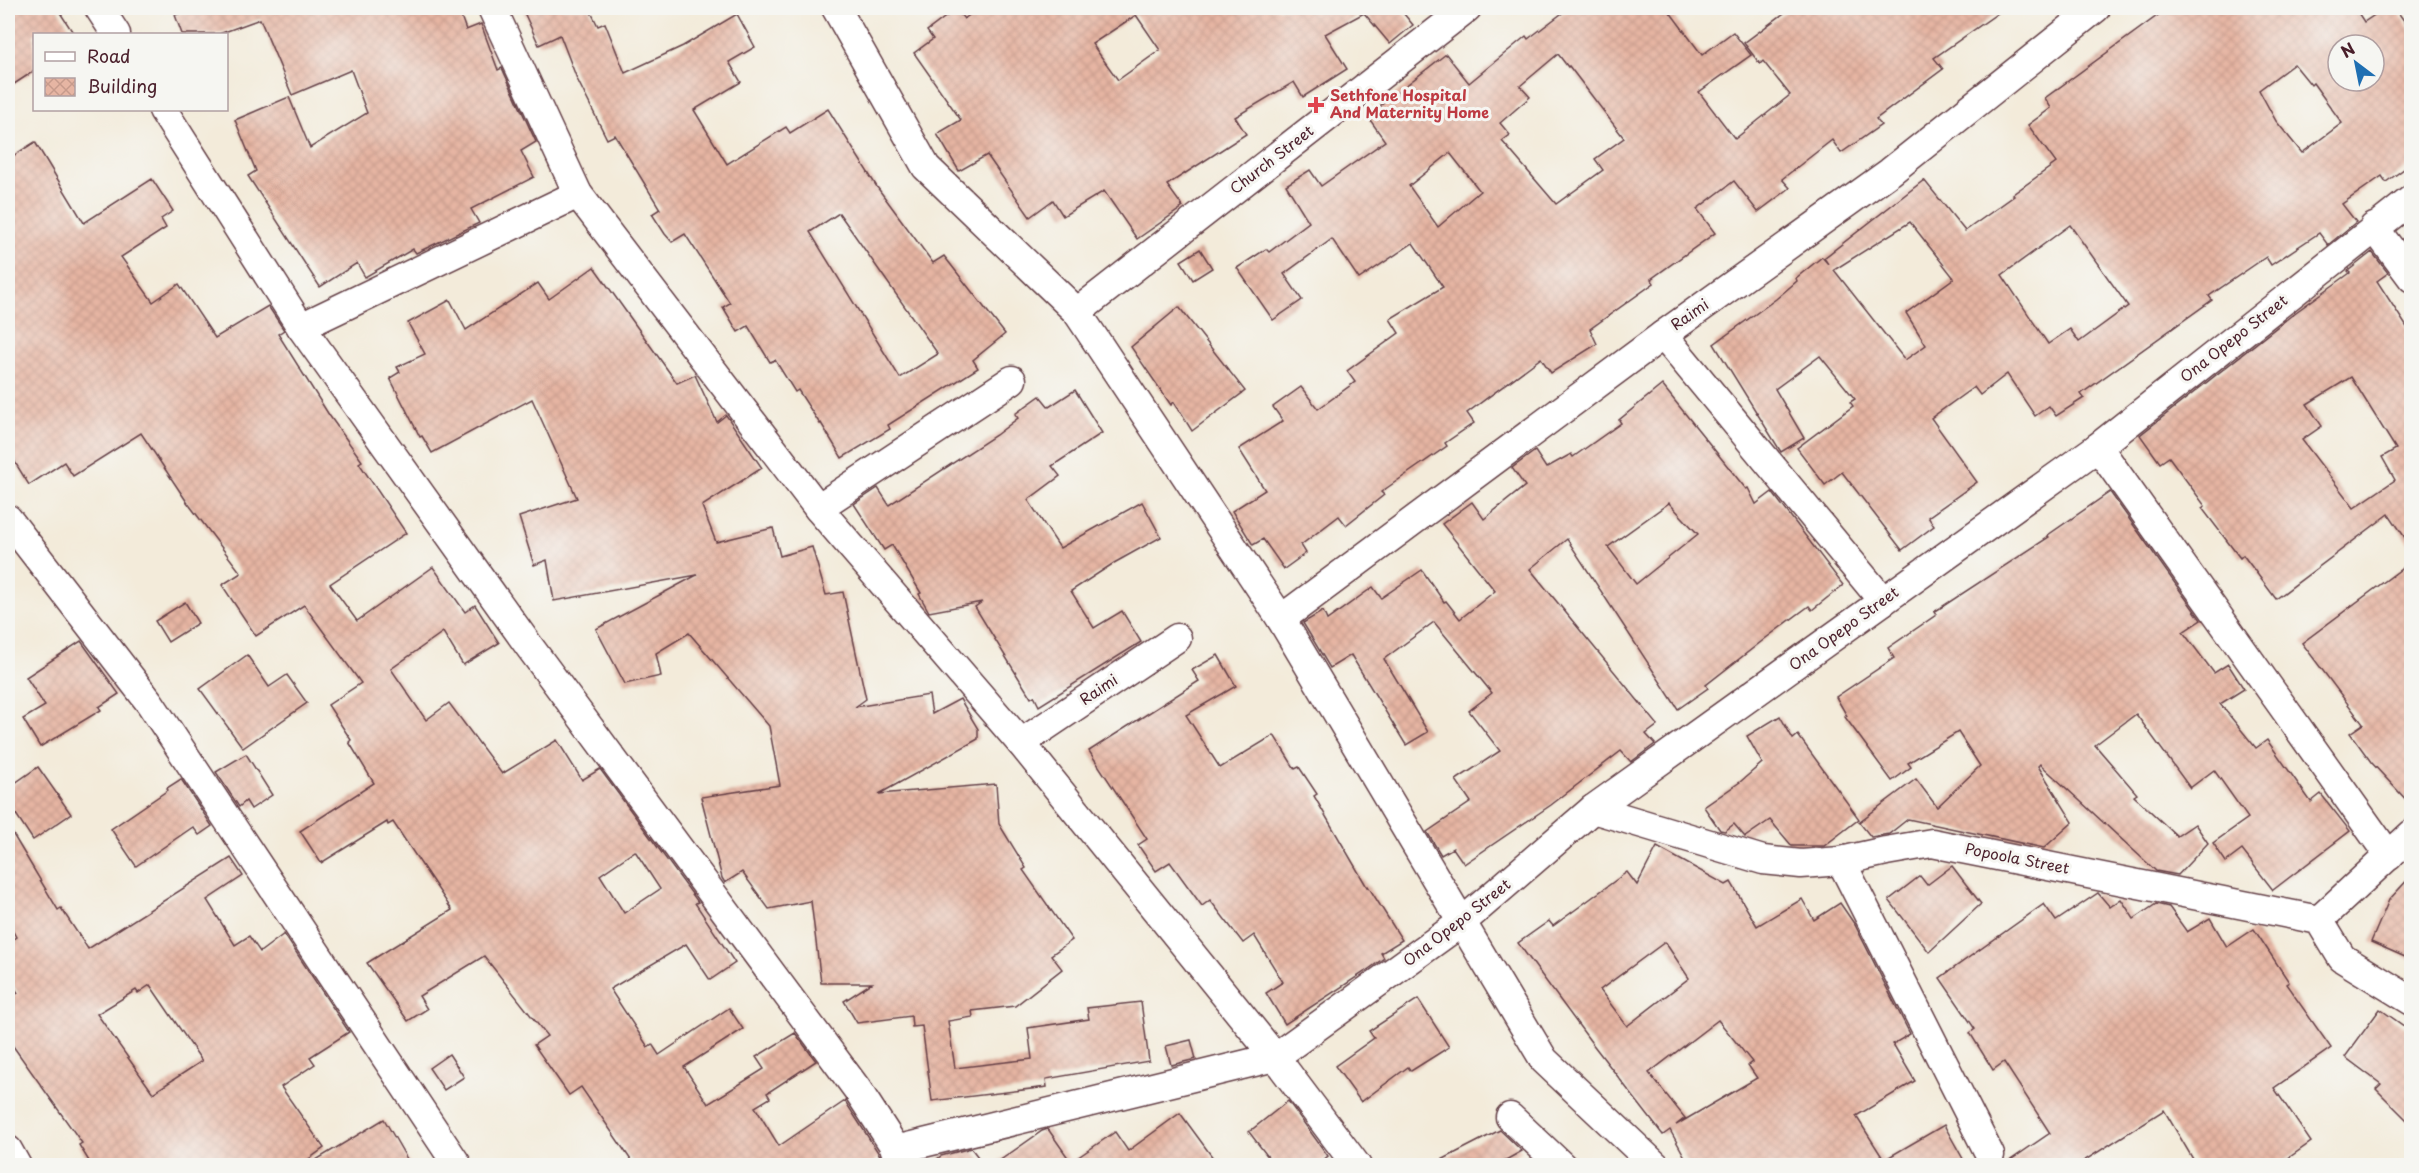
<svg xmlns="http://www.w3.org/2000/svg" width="2419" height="1173" font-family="'Playpen Sans',sans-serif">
<defs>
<pattern id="building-cross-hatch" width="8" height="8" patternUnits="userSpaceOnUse" patternTransform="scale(1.5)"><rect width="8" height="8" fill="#e6b5a3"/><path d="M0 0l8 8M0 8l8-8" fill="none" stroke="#c79b8c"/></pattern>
</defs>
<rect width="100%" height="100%" fill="#f6f6f2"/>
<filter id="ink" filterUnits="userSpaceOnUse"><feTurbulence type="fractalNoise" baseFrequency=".0167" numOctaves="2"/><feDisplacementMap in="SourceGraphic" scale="12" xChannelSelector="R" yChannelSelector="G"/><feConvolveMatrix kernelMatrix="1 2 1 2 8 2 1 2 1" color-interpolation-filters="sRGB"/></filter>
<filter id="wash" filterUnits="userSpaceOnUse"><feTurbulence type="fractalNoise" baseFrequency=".008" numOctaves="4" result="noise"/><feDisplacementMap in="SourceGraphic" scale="24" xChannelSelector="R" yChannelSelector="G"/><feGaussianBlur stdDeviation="1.35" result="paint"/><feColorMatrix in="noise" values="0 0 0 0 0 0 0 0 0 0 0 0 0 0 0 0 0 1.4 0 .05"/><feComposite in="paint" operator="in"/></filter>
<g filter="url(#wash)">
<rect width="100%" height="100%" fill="#f3ebda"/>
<g id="blocks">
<g fill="url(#building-cross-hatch)" fill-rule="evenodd">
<polygon points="8,8 57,8 74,34 34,34 34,71 8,88"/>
<polygon points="194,8 458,8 466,30 481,24 498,70 502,68 536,142 521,151 534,177 471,209 479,223 416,253 413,249 365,277 357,263 320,287 248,176 256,171 235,120 289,97 310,148 367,113 351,70 292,95 260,19 219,34 182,34 175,15"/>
<path d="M522 8H589L598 26 605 23 625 73 683 46 737 14 755 47 729 62 741 82 694 110 727 164 786 127 790 133 828 109 877 187 933 263 944 256 1005 334 973 360 978 368 888 425 890 429 842 458 821 423 820 424 798 390 795 392 775 360 770 362 748 326 738 332 723 307 730 303 685 234 672 242 665 234 652 214 660 209 615 135 607 139 577 79 560 35 539 45ZM839 213 938 354 900 378 810 232Z"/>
<path d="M979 8H1399L1413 25 1390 44 1364 13 1325 34 1347 69 1303 97 1294 82 1235 117 1246 134 1167 185 1183 207 1137 239 1104 191 1063 216 1053 200 1030 217 987 155 959 171 937 134 961 120 914 53 933 39 927 31 956 9 964 19ZM1136 15 1160 50 1118 80 1092 44Z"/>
<path d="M1569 8H1667L1702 55 1733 32 1751 55 1699 92 1735 139 1790 95 1763 61 1760 64 1744 43 1791 8H2005L1934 58 1943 69 1876 119 1881 125 1841 153 1832 140 1782 179 1790 188 1758 212 1734 181 1697 209 1715 233 1651 279 1654 283 1590 329 1597 344 1551 373 1541 358 1467 413 1474 423 1445 443 1447 446 1381 492 1384 495 1346 525 1339 516 1301 545 1306 553 1284 569 1263 539 1253 545 1232 511 1265 490 1239 449 1283 421 1273 407 1301 387 1318 409 1355 382 1347 371 1399 333 1390 319 1443 287 1413 243 1359 279 1332 239 1284 274 1302 300 1273 320 1237 268 1266 249 1269 252 1309 222 1286 185 1310 170 1321 186 1385 141 1368 117 1381 108 1380 106 1446 54 1469 83 1526 36 1528 39ZM1558 54 1568 67 1569 66 1624 138 1595 159 1603 170 1556 204 1502 141 1510 135 1500 123 1530 97 1520 86ZM1450 153 1480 191 1438 227 1409 186Z"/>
<path d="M2168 8H2355L2364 22 2385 8H2395L2412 32V163L2386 182 2382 176 2342 204 2356 222 2328 245 2319 233 2271 265 2266 257 2209 296 2212 300 2081 394 2084 398 2056 416 2049 406 2035 416 2007 374 1980 395 1974 387 1931 418 1977 482 1928 517 1934 526 1902 550 1842 472 1825 485 1797 448 1853 406 1850 402 1855 399 1820 356 1775 389 1804 438 1781 452 1714 344 1776 299 1797 281 1796 278 1822 257 1828 264 1824 258 1924 180 1965 231 2014 196 2013 194 2056 163 2028 125 2051 108 2045 98ZM2338 45H2374V81H2338ZM2294 64 2311 85 2313 83 2342 123 2302 153 2276 121 2259 90ZM1910 222 1954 278 1906 313 1926 345 1905 360 1834 270ZM2070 225 2128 306 2079 342 2070 329 2048 344 2002 275Z"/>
<path d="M35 142 84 223 152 179 173 211 161 219 166 228 121 257 153 302 179 284 215 338 268 306 284 330 278 334 329 415 362 461 359 463 406 533 330 584 357 621 433 567 465 612 475 605 499 643 463 665 443 632 391 669 426 720 449 703 502 774 557 740 582 780 600 769 698 902 695 903 735 963 710 980 686 944 610 989 648 1047 652 1044 659 1055 729 1008 743 1029 684 1067 708 1104 764 1069 756 1057 795 1033 816 1061 767 1093 770 1098 755 1107 779 1146 845 1101 881 1157 868 1166H635L581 1087 569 1095 534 1045 547 1036 484 956 419 996 427 1009 408 1021 367 963 452 910 393 822 388 825 387 822 321 863 300 831 374 783 349 742 351 740 328 705 361 683 304 605 256 636 222 585 241 573 187 502 141 433 73 476 64 462 29 485 8 451V159ZM635 851 660 889 624 913 600 875Z"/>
<polygon points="1200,249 1212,268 1193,280 1181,261"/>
<path d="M2372 252 2388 273 2377 281 2412 335V548L2389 514 2276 599 2243 555 2240 558 2202 508 2205 506 2169 457 2160 463 2140 435 2296 312 2350 273 2348 271ZM2351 377 2396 449 2382 457 2395 480 2354 508 2302 440 2322 426 2307 404Z"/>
<polygon points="594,267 677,383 695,375 717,422 726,415 762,468 702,506 716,542 773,528 780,556 812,547 826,595 843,592 866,699 855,707 929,695 932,714 960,699 978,729 978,739 879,794 996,784 999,824 1026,868 1023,870 1072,940 1051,955 1062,969 1015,1006 972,1011 973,1017 948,1021 955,1068 1032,1059 1028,1028 1089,1019 1087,1008 1141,1002 1149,1061 1046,1079 1047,1087 932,1101 922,1026 912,1027 911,1016 857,1023 844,1001 872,983 821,983 811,901 769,909 742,872 725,883 722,878 701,797 780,785 769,726 689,633 656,653 661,676 625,684 596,629 697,575 554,601 547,560 534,565 519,517 577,498 532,399 432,453 422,436 420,437 390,378 400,372 397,367 425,354 408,323 450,300 466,330 538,283 549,299"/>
<polygon points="1179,307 1245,391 1192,431 1174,402 1171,405 1131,347"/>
<path d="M1662 385 1746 489 1748 488 1756 504 1772 492 1843 585 1812 610 1809 606 1766 638 1706 685 1708 688 1678 709 1567 539 1530 569 1658 725 1646 734 1655 744 1631 762 1621 751 1551 805 1464 864 1453 848 1441 855 1427 832 1471 802 1456 780 1500 751 1469 711 1492 693 1434 622 1384 659 1428 732 1406 745 1351 655 1330 668 1303 623 1323 611 1327 620 1373 587 1381 598 1422 570 1444 602 1446 601 1460 619 1495 591 1442 524 1472 502 1484 519 1525 486 1512 468 1535 451 1546 468 1571 454 1573 457 1621 423 1619 420ZM1669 503 1698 534 1636 584 1608 547Z"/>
<polygon points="1075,390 1102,433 1052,466 1060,476 1028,500 1060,548 1142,502 1161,537 1114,563 1071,591 1094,628 1122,611 1141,642 1039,706 1034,696 1031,698 975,607 982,602 929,612 919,594 921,593 892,545 884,550 854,504 878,488 889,505 996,435 1018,418 1015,414 1040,396 1049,407"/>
<polygon points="2110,492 2201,620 2183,632 2214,673 2228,664 2244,689 2220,704 2256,748 2267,740 2311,802 2321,794 2350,831 2273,890 2242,850 2226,862 2213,843 2248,818 2214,770 2190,788 2136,714 2095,745 2137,794 2134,796 2177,836 2195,824 2208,843 2178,875 2156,871 2040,764 2038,766 2073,822 2044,848 1908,819 1889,834 1871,837 1859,822 1916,779 1937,807 1980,766 1958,732 1908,763 1911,767 1892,781 1845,717 1847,716 1836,697 1894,658 1888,648 1936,615 1934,612 2049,537 2048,535"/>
<polygon points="2412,561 2412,806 2371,762 2350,733 2363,724 2302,643"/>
<polygon points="185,602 198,623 168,642 155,621"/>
<polygon points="81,641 119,694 99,707 101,710 40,747 23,719 45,706 26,677"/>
<polygon points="247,655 269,687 287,675 307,703 243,748 200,689"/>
<polygon points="1218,655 1236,686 1186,715 1220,768 1274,735 1295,769 1299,767 1317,794 1314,796 1367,887 1368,886 1402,940 1381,953 1384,958 1366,971 1285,1024 1266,993 1283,982 1254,935 1243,943 1210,900 1202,906 1170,862 1156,871 1138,845 1147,839 1089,751 1199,681 1192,670"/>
<polygon points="1780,716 1793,739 1798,735 1859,819 1824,846 1792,846 1770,820 1745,837 1734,824 1725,831 1720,830 1704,807 1740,782 1762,763 1747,736"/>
<polygon points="246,754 272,795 251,809 246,801 239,807 216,772"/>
<polygon points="38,767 71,814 33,840 8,802 8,788"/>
<polygon points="181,779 212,826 199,835 193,827 136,866 111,829 168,790 167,788"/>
<path d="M8 826 58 910 61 908 88 949 231 858 243 876 207 900 235 945 249 936 260 952 284 934 349 1032 310 1057 315 1064 281 1087 324 1148 299 1166H92L79 1145 82 1143 8 1039V999L18 993 8 977V943L16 937 8 922ZM150 985 202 1061 153 1093 97 1014 136 990 138 993Z"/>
<path d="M1657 847 1726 885 1731 882 1757 926 1802 899 1814 920 1840 903 1855 925 1910 1034 1893 1044 1915 1081 1856 1116 1884 1160 1944 1125 1967 1166H1690L1670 1130 1663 1135 1591 1042 1518 943 1549 921 1553 926 1627 872 1637 885ZM1665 942 1689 978 1627 1026 1600 990ZM1718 1020 1752 1062 1748 1065 1757 1078 1676 1125 1685 1118 1649 1073Z"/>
<polygon points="1952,866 1981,904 1929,952 1889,900 1920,876 1927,885"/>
<polygon points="2412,875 2412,960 2371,942 2389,900"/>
<polygon points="2098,893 2110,907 2121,899 2134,919 2156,904 2169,907 2187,932 2210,918 2227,947 2254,929 2289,982 2286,984 2331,1048 2274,1088 2311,1142 2277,1166 2197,1166 2164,1110 2076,1166 2002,1166 2050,1133 2004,1062 1993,1070 1970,1033 1975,1029 1940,978 2044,904 2056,921"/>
<polygon points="1418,999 1449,1047 1411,1071 1408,1067 1361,1102 1335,1066 1374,1038 1369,1031"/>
<polygon points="2380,1009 2412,1032 2412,1125 2376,1089 2381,1084 2345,1057"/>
<polygon points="1191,1040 1196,1059 1171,1065 1166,1046"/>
<polygon points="449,1054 464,1077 444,1090 429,1068"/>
<polygon points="1288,1101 1328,1156 1316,1166 1275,1166 1249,1132"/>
<polygon points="1180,1113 1219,1166 992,1166 1042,1131 1048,1129 1071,1162 1115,1132 1128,1151"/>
<polygon points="384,1119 411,1166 306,1166"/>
<polygon points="1500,1130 1522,1151 1495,1166 1430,1166"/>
<polygon points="971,1148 985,1166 929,1166 941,1156"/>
</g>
</g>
</g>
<g filter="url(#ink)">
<use href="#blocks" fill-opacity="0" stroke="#633e45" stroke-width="1.5"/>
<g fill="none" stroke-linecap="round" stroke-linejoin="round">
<g stroke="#633e45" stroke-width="31">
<g id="minor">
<polyline points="99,8 116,34"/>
<polyline points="492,8 578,194 818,508 1021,743 1275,1057 1357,1166"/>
<polyline points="836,8 926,167 1077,312 1281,619 1544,1060 1656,1166"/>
<polyline points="163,110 301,327 529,646 857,1089 907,1166"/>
<polyline points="2374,227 2412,278"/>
<polyline points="1077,312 1467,8"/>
<polyline points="301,327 578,194"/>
<polyline points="1663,335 1883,601"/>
<polyline points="2098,447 2389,856"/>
<polyline points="818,508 1012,380"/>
<polyline points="8,519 150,703 458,1166"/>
<polyline points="1281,619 1663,335 1890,172 2096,8"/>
<polyline points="1021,743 1177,638"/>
<polyline points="1593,809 1763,860 1801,864 1841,861 1886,851 1932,843 2319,920 2342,958 2412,1001"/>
<polyline points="1841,861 1990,1155"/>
<polyline points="2319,920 2412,834"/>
<polyline points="1510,1117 1562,1166"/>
<polyline points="8,1150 17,1166"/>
<polyline points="895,1150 1275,1057 1462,922 1593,809 2098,447 2412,199"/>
</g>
</g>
<use href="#minor" stroke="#fff" stroke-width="28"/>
</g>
</g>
<path fill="#e0444e" stroke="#f6f6f2" stroke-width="2" d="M1313 96h6v6h6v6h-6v6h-6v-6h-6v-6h6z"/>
<g text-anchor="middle" stroke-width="6" stroke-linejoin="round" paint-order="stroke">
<g font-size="15" font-weight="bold" fill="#be3a42" stroke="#f6f6f2" text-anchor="start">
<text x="1330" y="101">Sethfone Hospital<tspan x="1330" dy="17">And Maternity Home</tspan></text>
</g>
<g font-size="15" fill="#4a1f2b" stroke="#f6f6f2">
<text transform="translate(1272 160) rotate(-38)" y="5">Church Street</text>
<text transform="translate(1690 315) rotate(-35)" y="5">Raimi</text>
<text transform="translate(2234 339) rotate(-38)" y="5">Ona Opepo Street</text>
<text transform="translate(1844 629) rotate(-36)" y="5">Ona Opepo Street</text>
<text transform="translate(1099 690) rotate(-34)" y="5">Raimi</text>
<text transform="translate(2017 859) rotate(11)" y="5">Popoola Street</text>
<text transform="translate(1457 923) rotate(-38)" y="5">Ona Opepo Street</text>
</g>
</g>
<rect width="2419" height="1173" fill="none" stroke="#f6f6f2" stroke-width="30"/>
<rect x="33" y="33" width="195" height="78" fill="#f6f6f2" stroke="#b1a0a2" stroke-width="1.5"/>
<rect x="45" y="52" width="30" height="9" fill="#ffffff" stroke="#b1a0a2" stroke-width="1.5"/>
<text x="87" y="63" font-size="18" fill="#4a1f2b">Road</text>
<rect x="45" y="78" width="30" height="18" fill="url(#building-cross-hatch)" stroke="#b1a0a2" stroke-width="1.5"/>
<text x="87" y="93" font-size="18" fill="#4a1f2b">Building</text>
<g transform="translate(2356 63) rotate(328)"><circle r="28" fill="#f6f6f2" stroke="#b1a0a2" stroke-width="1.5"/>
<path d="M0-4.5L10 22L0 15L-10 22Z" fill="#1f6fb2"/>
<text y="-9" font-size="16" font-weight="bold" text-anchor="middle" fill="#4a1f2b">N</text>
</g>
</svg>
